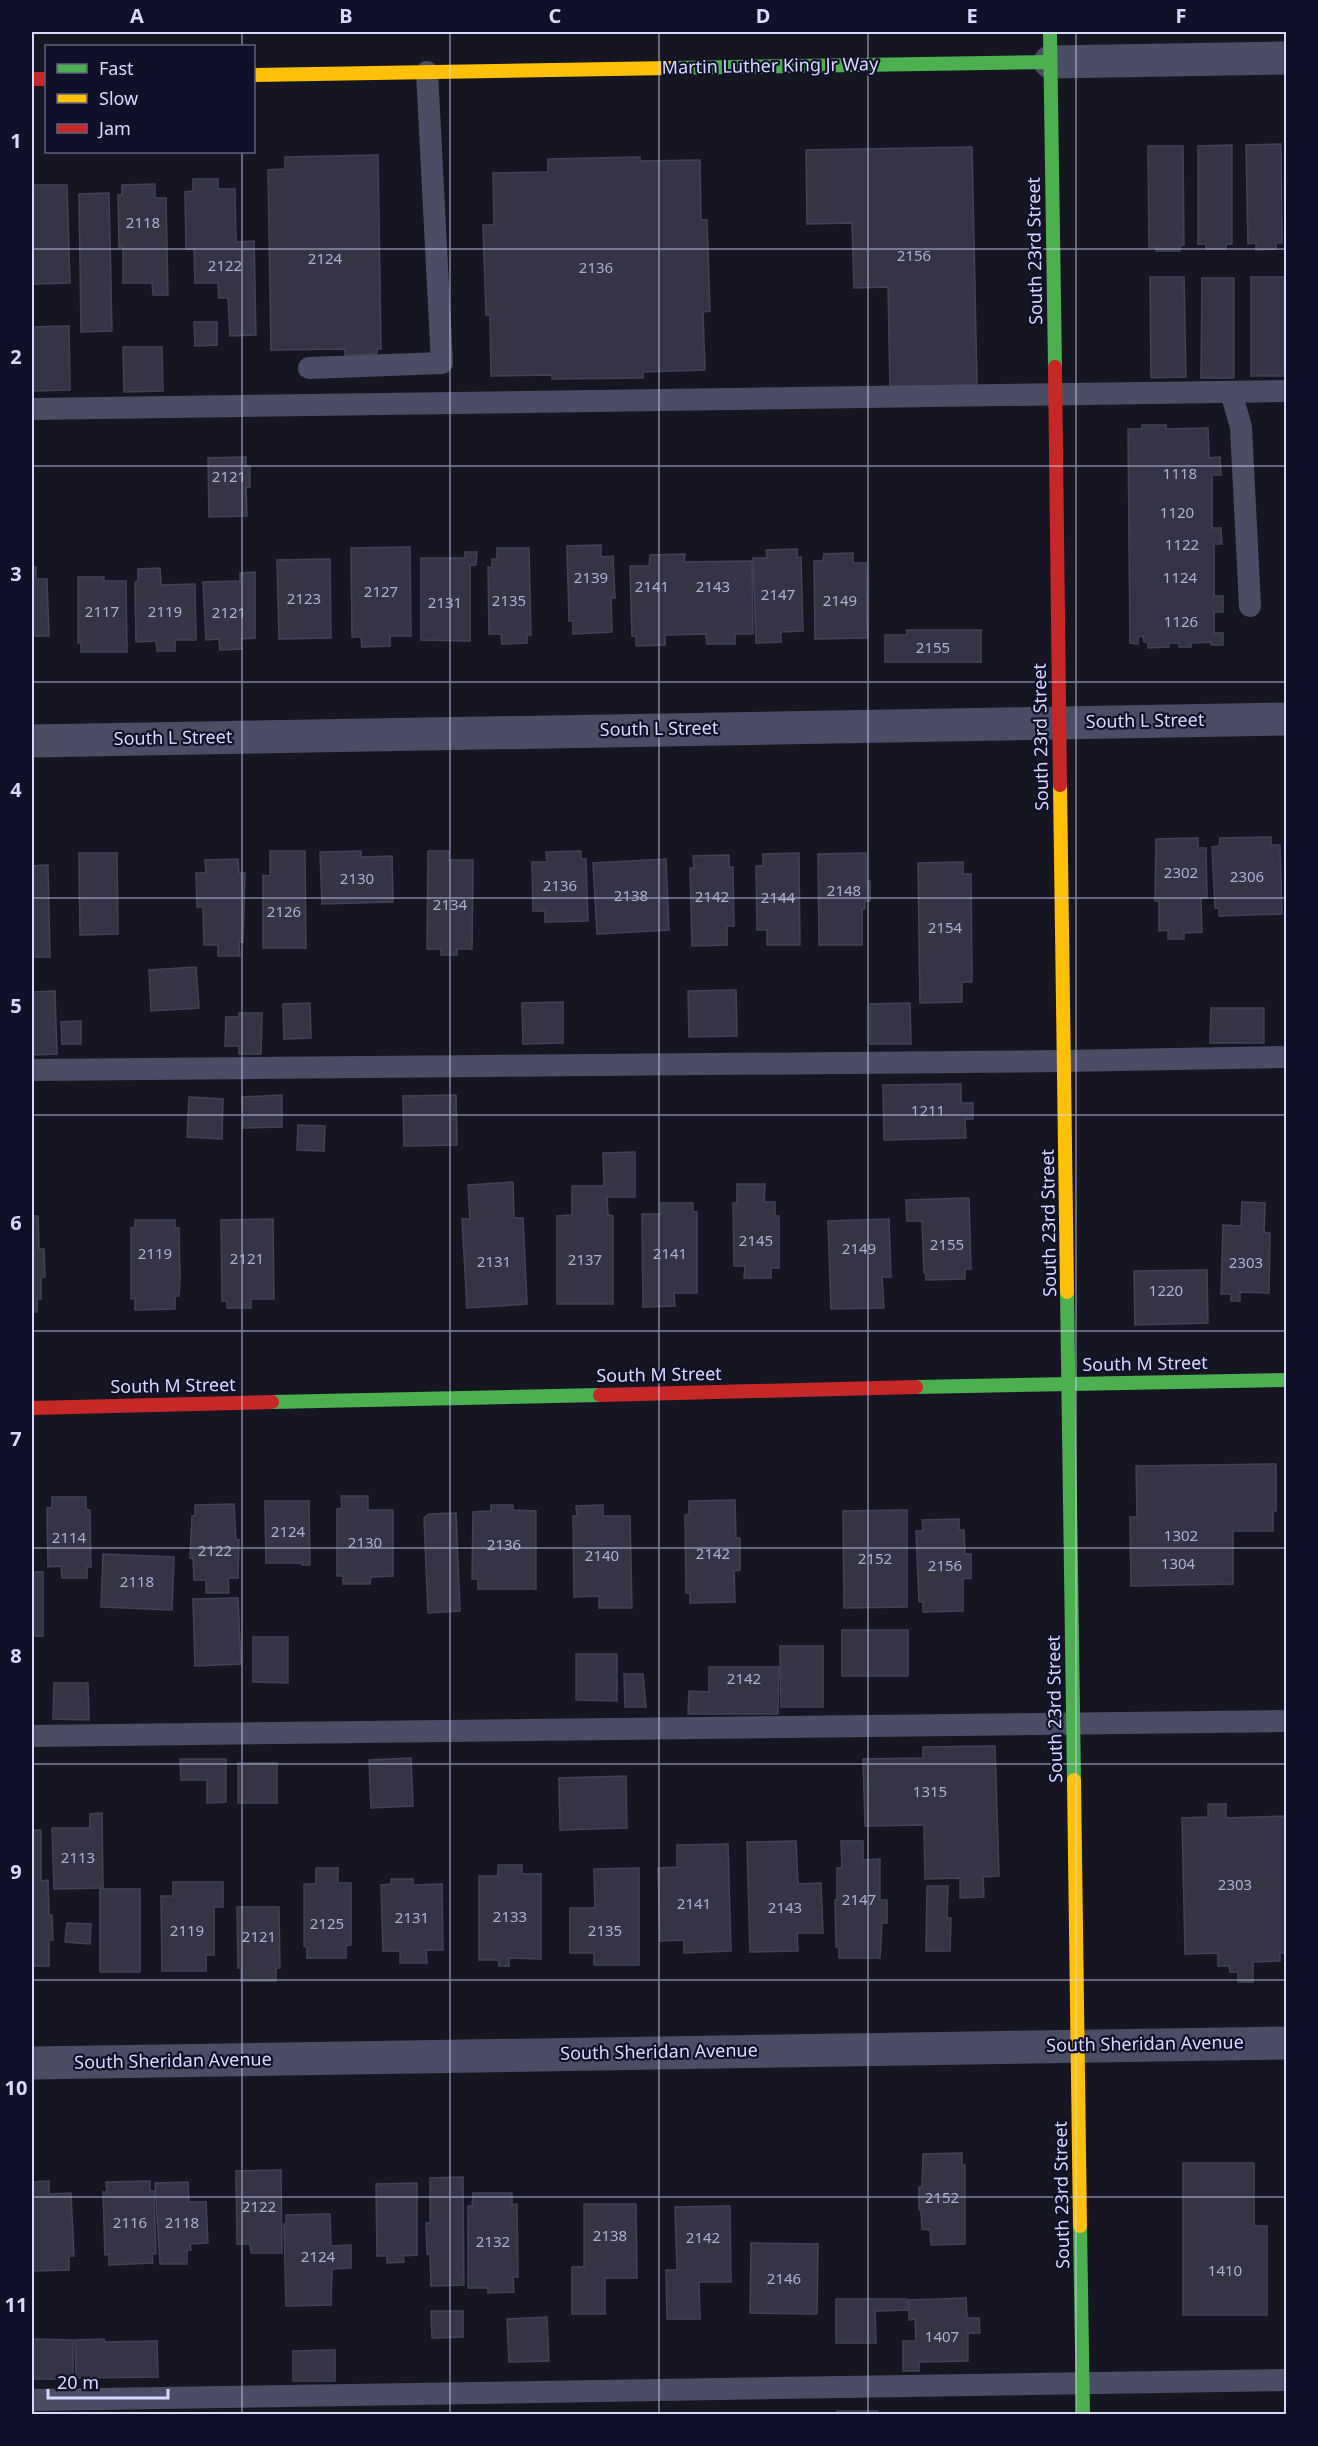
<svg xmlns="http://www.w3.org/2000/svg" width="1318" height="2446" font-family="'Noto Sans',sans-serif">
<rect width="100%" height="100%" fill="#161623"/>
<g fill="#343445" stroke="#424158" stroke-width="1.5">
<polygon points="1281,144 1282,243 1276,243 1276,249 1256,250 1256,243 1248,244 1246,145"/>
<polygon points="1232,145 1232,244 1226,244 1226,249 1206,249 1206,244 1198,244 1198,146"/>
<polygon points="1148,146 1183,146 1184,245 1180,246 1180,251 1156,251 1156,247 1149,247"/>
<polygon points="972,147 977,385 890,387 888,287 854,288 852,223 807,224 806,150"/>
<polygon points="378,155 381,349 377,349 377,354 345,355 345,349 271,350 268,170 285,169 285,157"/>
<polygon points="640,157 640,161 700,160 701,220 707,220 710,311 703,312 705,370 643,372 643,378 552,379 552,375 491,376 490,315 486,315 483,225 494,225 493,173 548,172 548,159"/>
<polygon points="193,179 218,179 218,189 235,189 236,242 254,241 256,335 230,336 228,298 219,298 218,283 195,283 194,249 186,249 185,192 193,191"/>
<polygon points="155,184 155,198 166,198 168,295 153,295 152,283 123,283 123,247 119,247 118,195 122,195 122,185"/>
<polygon points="32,185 67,185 70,283 32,284"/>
<polygon points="109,193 112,331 81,332 79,194"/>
<polygon points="1150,277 1184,277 1186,377 1151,378"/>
<rect x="1251" y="277" width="33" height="99"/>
<polygon points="1202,278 1234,278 1234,378 1201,378"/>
<polygon points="194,322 217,322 217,345 195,346"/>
<polygon points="69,326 70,390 32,391 32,327"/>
<polygon points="123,347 162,347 163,391 124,392"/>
<polygon points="1142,425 1166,425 1166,429 1208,428 1209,458 1220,457 1221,475 1212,475 1212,528 1221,528 1222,544 1214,544 1214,596 1223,596 1223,612 1214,612 1214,633 1223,633 1223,645 1211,645 1211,642 1191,643 1191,647 1179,647 1179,643 1169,643 1169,647 1148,648 1148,643 1144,642 1143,636 1138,637 1138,644 1130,643 1128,429 1142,429"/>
<polygon points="246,457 246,466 250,466 250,487 246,488 247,516 209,517 208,458"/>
<polygon points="601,545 601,557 613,556 615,598 611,598 612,632 573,634 573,621 569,621 567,546"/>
<polygon points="410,547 411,636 390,636 390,646 362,647 361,637 352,637 351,548"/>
<polygon points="497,548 529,548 531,635 527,635 527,643 502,644 501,634 489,634 488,567 492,568 492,559 497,559"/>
<polygon points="797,549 797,558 801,557 803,631 781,632 781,642 756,643 753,558 767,558 766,550"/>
<polygon points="465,552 477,552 476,565 470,565 470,641 421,640 421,558 465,558"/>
<polygon points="853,553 853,563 866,563 867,638 815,639 814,561 823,561 824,554"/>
<polygon points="685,554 684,562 752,561 753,634 735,634 735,644 707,644 706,634 665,635 665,645 636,646 636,636 632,636 630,566 649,566 650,555"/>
<polygon points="330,559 331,638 279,639 277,560"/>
<polygon points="32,567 36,567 36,579 47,579 49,636 32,636"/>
<polygon points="160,568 161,585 195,584 196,640 175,640 175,651 157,651 156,641 136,642 135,582 138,581 138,569"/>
<polygon points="255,572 255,638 241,639 242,649 220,650 219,639 206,640 203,582 240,581 240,573"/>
<polygon points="78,577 104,577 104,581 126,581 127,652 81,652 81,643 78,643"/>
<polygon points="907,630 981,630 981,662 885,662 885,635 907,635"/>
<polygon points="1271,837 1271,845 1280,845 1282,914 1219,916 1219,908 1215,908 1212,847 1219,846 1220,838"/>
<polygon points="1198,838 1198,848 1206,848 1207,898 1201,898 1202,932 1184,933 1184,939 1168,939 1168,930 1159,931 1159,901 1155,901 1156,839"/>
<polygon points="270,851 305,851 306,948 263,948 263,875 270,876"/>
<polygon points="361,851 361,857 392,856 393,902 322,904 320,852"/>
<polygon points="428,851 449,851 448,860 473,860 472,949 457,949 457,955 441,955 441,949 427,949"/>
<polygon points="581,851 581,859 586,859 588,921 545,922 545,911 533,911 532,862 547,862 546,852"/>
<polygon points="79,853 117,853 118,934 80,935"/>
<polygon points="799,853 800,945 767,945 767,930 757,930 756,866 763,866 763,854"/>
<polygon points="866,853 866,881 870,881 870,901 865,901 865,909 862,909 862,945 819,945 818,854"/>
<polygon points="729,855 729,867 733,867 734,926 727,926 727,945 692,946 690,868 694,868 693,856"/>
<polygon points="238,859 239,873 245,873 243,942 239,942 240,956 218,956 218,945 204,945 203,907 197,907 196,873 206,873 205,860"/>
<polygon points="666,859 669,930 597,934 593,863"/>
<polygon points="963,862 963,874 971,874 972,982 962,982 962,1002 920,1003 918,863"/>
<polygon points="48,865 50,957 32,957 32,866"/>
<polygon points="196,967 199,1008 151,1011 149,970"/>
<polygon points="736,990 737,1036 689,1037 688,991"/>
<polygon points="55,991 57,1054 32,1055 32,992"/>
<polygon points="563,1002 563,1043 523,1044 522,1003"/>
<polygon points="310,1003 311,1038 284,1039 283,1004"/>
<polygon points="910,1003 911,1044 870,1044 870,1004"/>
<polygon points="1211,1008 1264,1008 1264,1043 1210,1043"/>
<polygon points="239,1013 262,1013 261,1054 239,1054 239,1046 225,1046 226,1017 239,1017"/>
<polygon points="81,1021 81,1044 62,1044 61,1022"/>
<polygon points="961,1084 961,1103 973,1103 973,1119 965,1119 966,1138 884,1140 883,1085"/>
<polygon points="282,1095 282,1127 243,1128 242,1097"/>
<polygon points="456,1095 457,1145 404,1146 403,1096"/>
<polygon points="189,1097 223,1099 222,1139 187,1137"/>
<polygon points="298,1125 325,1126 324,1151 297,1150"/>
<polygon points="635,1152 635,1197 607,1197 608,1215 613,1216 613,1304 557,1304 557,1216 572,1215 572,1186 604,1186 603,1153"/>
<polygon points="513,1182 514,1218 523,1218 527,1304 467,1308 462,1219 470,1219 468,1185"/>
<polygon points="737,1184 765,1184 764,1202 775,1202 775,1216 779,1216 779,1268 771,1268 771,1278 744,1278 745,1266 734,1266 733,1203 737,1203"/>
<polygon points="969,1198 971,1269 965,1269 965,1279 926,1280 926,1273 924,1273 922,1221 907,1221 906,1200"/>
<polygon points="1242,1202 1265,1203 1264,1232 1270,1233 1269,1293 1240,1292 1240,1301 1231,1301 1231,1294 1221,1294 1223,1225 1241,1226"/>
<polygon points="661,1203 693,1203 693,1212 697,1212 697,1293 674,1293 675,1306 643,1307 642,1214 661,1214"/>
<polygon points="32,1216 38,1216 39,1249 44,1249 45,1277 41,1278 41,1299 37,1299 37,1312 32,1312"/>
<polygon points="273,1219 274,1299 251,1299 251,1308 227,1308 227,1301 222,1301 221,1220"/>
<polygon points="889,1219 891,1277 882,1277 884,1308 831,1309 828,1221"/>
<polygon points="135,1220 175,1220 175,1228 179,1228 180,1279 179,1296 175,1296 175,1309 135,1310 135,1298 131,1299 131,1228 135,1227"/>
<polygon points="1207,1270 1208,1323 1135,1325 1134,1271"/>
<polygon points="1276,1464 1276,1511 1273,1511 1273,1531 1233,1531 1233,1584 1131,1586 1130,1517 1137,1517 1136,1466"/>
<polygon points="341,1496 368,1496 368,1510 393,1510 393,1576 371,1577 370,1584 343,1584 343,1576 337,1576 337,1509 342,1508"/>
<polygon points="52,1497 86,1497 86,1509 90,1510 91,1567 87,1567 87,1578 62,1578 61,1566 48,1567 47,1508 52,1508"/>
<polygon points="735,1500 736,1538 740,1538 740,1570 734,1571 735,1602 690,1603 690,1593 686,1593 685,1515 689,1514 689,1501"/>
<polygon points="265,1501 309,1501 310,1565 302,1565 302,1563 266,1563"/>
<polygon points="234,1504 236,1540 239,1540 238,1578 228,1578 229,1593 206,1593 206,1580 194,1580 193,1558 190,1558 192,1516 195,1516 195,1505"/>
<polygon points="491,1505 513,1505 513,1510 536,1511 536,1589 478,1589 478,1579 472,1579 473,1512 491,1511"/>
<polygon points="603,1505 603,1516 630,1516 632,1608 599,1608 599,1596 574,1597 573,1516 577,1516 576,1506"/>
<polygon points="907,1510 907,1607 844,1608 843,1511"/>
<polygon points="456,1513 460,1611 428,1613 424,1518 429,1514"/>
<polygon points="959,1519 959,1530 964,1530 965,1554 971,1554 971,1578 963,1579 963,1611 923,1612 923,1602 919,1602 916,1531 923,1531 922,1520"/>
<polygon points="103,1554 174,1557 172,1610 101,1607"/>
<rect x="32" y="1572" width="11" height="64"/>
<polygon points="238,1598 241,1664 195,1666 193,1599"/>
<rect x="842" y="1630" width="66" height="46"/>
<polygon points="253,1637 288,1637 288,1683 253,1682"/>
<polygon points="780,1646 823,1646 823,1707 781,1707"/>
<polygon points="576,1654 617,1654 617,1701 576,1700"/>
<polygon points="709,1667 779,1667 778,1714 688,1714 689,1691 709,1692"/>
<polygon points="624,1674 643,1674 646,1707 625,1707"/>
<polygon points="54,1683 88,1683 89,1720 53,1719"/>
<polygon points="995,1746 999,1876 983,1877 984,1897 960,1898 960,1878 925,1879 924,1825 865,1826 863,1759 923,1758 923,1747"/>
<polygon points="411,1758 413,1806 371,1808 369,1760"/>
<polygon points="180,1759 226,1759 226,1802 207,1803 207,1780 181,1780"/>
<rect x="238" y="1763" width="39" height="40"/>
<polygon points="626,1776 627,1828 560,1830 559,1778"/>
<polygon points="1208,1804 1226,1804 1226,1818 1286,1816 1286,1953 1280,1953 1280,1961 1253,1962 1253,1982 1238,1982 1238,1972 1230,1972 1229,1966 1218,1966 1218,1953 1185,1954 1182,1818 1208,1817"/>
<polygon points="102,1813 103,1888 54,1889 52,1828 90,1828 90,1814"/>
<polygon points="32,1830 41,1830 41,1881 48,1880 49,1915 52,1915 53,1940 49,1940 49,1966 32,1966"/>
<polygon points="796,1841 798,1884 821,1883 823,1933 797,1933 798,1951 750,1952 747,1842"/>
<polygon points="841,1841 863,1841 863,1860 880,1859 880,1900 887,1900 887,1923 882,1923 880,1958 839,1958 839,1947 836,1947 835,1900 837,1900 837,1868 842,1868"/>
<polygon points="728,1844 731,1951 684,1953 684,1940 660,1941 658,1868 677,1867 677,1845"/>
<polygon points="498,1865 522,1865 522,1874 541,1874 541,1959 509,1958 509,1966 499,1966 498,1960 479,1960 479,1876 498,1876"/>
<polygon points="316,1868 338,1868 338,1883 351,1883 351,1945 346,1946 346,1958 307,1958 307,1947 304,1946 304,1884 316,1884"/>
<polygon points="639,1868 639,1965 594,1965 594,1953 570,1953 570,1908 595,1908 594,1869"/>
<polygon points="391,1879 413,1879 413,1885 442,1884 443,1950 426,1950 427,1963 400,1963 400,1951 383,1951 381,1885 391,1884"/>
<polygon points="173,1882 223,1882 223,1907 214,1907 214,1955 206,1955 206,1971 162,1971 161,1896 173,1896"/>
<polygon points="927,1886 948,1886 947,1918 951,1918 950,1951 926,1951"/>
<rect x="100" y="1889" width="40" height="83"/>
<polygon points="237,1907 279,1907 280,1968 276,1968 276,1981 241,1981 241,1968 238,1968"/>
<polygon points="67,1923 91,1924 90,1944 65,1942"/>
<polygon points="962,2153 962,2165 965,2165 965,2244 931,2245 930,2230 922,2229 921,2210 919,2210 919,2187 922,2187 923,2154"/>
<polygon points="1183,2163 1254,2163 1254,2226 1267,2226 1267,2315 1183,2315"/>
<polygon points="281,2170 282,2253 251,2253 250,2244 237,2244 236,2171"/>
<polygon points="463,2177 464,2285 431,2286 430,2254 427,2254 426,2223 430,2223 430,2178"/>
<polygon points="49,2181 49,2194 71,2193 74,2256 69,2256 69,2270 32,2271 32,2182"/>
<polygon points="150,2181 150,2191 154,2191 156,2254 152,2254 153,2263 109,2265 109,2254 105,2255 103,2192 107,2192 106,2182"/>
<polygon points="188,2182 189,2202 206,2202 208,2243 190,2244 191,2250 187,2250 187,2264 160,2264 155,2183"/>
<polygon points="417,2183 417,2255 403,2256 404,2262 387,2263 387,2256 377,2256 376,2184"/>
<polygon points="473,2193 512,2193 512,2205 517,2204 518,2277 513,2277 514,2292 488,2293 488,2288 468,2288 468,2206 472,2206"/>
<polygon points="584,2204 636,2204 637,2278 605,2278 605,2314 572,2314 572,2267 584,2267"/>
<polygon points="730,2206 731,2282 699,2282 700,2319 667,2319 666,2270 677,2270 675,2207"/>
<polygon points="330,2214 331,2246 351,2245 351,2268 332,2269 331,2305 286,2306 284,2224 286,2224 286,2215"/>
<polygon points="751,2243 818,2244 817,2314 750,2313"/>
<polygon points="966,2298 967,2318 979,2318 980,2333 968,2333 968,2361 919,2362 919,2371 903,2371 903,2341 916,2341 915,2319 909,2320 909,2300"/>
<polygon points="836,2299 907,2299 908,2310 875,2311 876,2343 836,2343"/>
<polygon points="431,2311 463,2311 463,2337 432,2338"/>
<polygon points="547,2317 549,2361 509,2362 507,2319"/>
<polygon points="32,2339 73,2340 73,2379 32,2379"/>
<polygon points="104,2339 105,2342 157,2341 158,2377 76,2378 75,2340"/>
<polygon points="335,2350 335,2381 293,2381 293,2351"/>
<rect x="837" y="2411" width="41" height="3"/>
</g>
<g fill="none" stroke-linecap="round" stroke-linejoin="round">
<g stroke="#4b4d64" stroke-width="22">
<polyline points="309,368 442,363 427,72"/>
<polyline points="1231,392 1241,427 1250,606"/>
<polyline points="32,409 1286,391"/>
<polyline points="32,1070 1064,1061 1286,1057"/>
<polyline points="32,1736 1286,1721"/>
<polyline points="32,2400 1286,2380"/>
</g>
<g stroke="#4b4d64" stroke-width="33">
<polyline points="1050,62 1286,58"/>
<polyline points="32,741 1286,719"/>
<polyline points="32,2063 1286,2043"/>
</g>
<g stroke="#4caf50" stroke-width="14">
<polyline points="1050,32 1055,367"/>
<polyline points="671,68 1050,62"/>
<polyline points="1067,1292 1074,1780"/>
<polyline points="916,1387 1286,1380"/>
<polyline points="272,1402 600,1395"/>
<polyline points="1080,2226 1083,2414"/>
</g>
<g stroke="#ffc107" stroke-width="14">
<polyline points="254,75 671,68"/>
<polyline points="1060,785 1067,1292"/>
<polyline points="1074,1780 1080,2226"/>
</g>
<g stroke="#c62828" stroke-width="14">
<polyline points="32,79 46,79"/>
<polyline points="1055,367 1060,785"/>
<polyline points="600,1395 916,1387"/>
<polyline points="32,1408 272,1402"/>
</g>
</g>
<path fill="none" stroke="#d8d9ff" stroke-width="1.5" stroke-opacity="0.55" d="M242 32V46M450 32V2414M659 32V2414M868 32V2414M1076 32V2414M242 152V2414M32 249H1286M32 466H1286M32 682H1286M32 898H1286M32 1115H1286M32 1331H1286M32 1548H1286M32 1764H1286M32 1980H1286M32 2197H1286"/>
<g text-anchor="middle" stroke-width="4.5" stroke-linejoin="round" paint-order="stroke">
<g font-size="15" fill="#afb0d0">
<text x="143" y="228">2118</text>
<text x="914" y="261">2156</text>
<text x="325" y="264">2124</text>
<text x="225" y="271">2122</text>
<text x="596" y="273">2136</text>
<text x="1180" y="479">1118</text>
<text x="229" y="482">2121</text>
<text x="1177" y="518">1120</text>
<text x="1182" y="550">1122</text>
<text x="591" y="583">2139</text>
<text x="1180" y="583">1124</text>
<text x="652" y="592">2141</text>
<text x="713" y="592">2143</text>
<text x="381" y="597">2127</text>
<text x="778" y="600">2147</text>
<text x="304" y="604">2123</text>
<text x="509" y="606">2135</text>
<text x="840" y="606">2149</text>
<text x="445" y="608">2131</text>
<text x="102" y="617">2117</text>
<text x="165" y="617">2119</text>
<text x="229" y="618">2121</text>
<text x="1181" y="627">1126</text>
<text x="933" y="653">2155</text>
<text x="1181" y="878">2302</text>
<text x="1247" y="882">2306</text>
<text x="357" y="884">2130</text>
<text x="560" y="891">2136</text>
<text x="844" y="896">2148</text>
<text x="631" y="901">2138</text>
<text x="712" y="902">2142</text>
<text x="778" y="903">2144</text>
<text x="450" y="910">2134</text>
<text x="284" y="917">2126</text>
<text x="945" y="933">2154</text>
<text x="928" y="1116">1211</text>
<text x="756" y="1246">2145</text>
<text x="947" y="1250">2155</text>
<text x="859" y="1254">2149</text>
<text x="155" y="1259">2119</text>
<text x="670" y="1259">2141</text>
<text x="247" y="1264">2121</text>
<text x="585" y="1265">2137</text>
<text x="494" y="1267">2131</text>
<text x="1246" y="1268">2303</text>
<text x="1166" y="1296">1220</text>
<text x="288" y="1537">2124</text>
<text x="1181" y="1541">1302</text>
<text x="69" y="1543">2114</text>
<text x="365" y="1548">2130</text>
<text x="504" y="1550">2136</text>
<text x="215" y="1556">2122</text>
<text x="713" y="1559">2142</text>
<text x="602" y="1561">2140</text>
<text x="875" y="1564">2152</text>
<text x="1178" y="1569">1304</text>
<text x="945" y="1571">2156</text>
<text x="137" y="1587">2118</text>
<text x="744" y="1684">2142</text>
<text x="930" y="1797">1315</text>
<text x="78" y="1863">2113</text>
<text x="1235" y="1890">2303</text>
<text x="859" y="1905">2147</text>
<text x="694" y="1909">2141</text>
<text x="785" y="1913">2143</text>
<text x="510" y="1922">2133</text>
<text x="412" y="1923">2131</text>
<text x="327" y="1929">2125</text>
<text x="187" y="1936">2119</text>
<text x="605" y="1936">2135</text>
<text x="259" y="1942">2121</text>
<text x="942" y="2203">2152</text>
<text x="259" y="2212">2122</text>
<text x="130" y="2228">2116</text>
<text x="182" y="2228">2118</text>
<text x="610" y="2241">2138</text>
<text x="703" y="2243">2142</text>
<text x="493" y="2247">2132</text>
<text x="318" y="2262">2124</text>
<text x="1225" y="2276">1410</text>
<text x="784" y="2284">2146</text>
<text x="942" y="2342">1407</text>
</g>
<g font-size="18" fill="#d8d9ff" stroke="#101029">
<text transform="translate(770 66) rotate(-1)" y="6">Martin Luther King Jr Way</text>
<text transform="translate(1035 251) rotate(-91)" y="6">South 23rd Street</text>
<text transform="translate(1145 721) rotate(-1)" y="6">South L Street</text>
<text transform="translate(659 729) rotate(-1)" y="6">South L Street</text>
<text transform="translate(1041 737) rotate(-91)" y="6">South 23rd Street</text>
<text transform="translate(173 738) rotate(-1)" y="6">South L Street</text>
<text transform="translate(1049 1223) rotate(-91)" y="6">South 23rd Street</text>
<text transform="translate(1145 1364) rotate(-1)" y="6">South M Street</text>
<text transform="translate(659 1375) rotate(-1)" y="6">South M Street</text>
<text transform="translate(173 1386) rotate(-1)" y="6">South M Street</text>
<text transform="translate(1055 1709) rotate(-91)" y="6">South 23rd Street</text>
<text transform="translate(1145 2044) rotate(-1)" y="6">South Sheridan Avenue</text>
<text transform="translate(659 2052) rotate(-1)" y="6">South Sheridan Avenue</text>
<text transform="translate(173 2061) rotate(-1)" y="6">South Sheridan Avenue</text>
<text transform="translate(1062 2195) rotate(-91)" y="6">South 23rd Street</text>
</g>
</g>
<rect width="1318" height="2446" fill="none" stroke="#101029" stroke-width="66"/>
<rect x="45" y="45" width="210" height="108" fill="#101029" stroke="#60607f" stroke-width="1.5"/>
<rect x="57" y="64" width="30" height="9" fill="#4caf50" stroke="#60607f" stroke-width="1.5"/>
<text x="99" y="75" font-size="18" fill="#d8d9ff">Fast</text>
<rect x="57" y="94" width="30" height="9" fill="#ffc107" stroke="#60607f" stroke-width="1.5"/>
<text x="99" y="105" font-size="18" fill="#d8d9ff">Slow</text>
<rect x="57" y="124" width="30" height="9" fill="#c62828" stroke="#60607f" stroke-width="1.5"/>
<text x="99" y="135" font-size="18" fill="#d8d9ff">Jam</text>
<path d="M48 2389v9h120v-9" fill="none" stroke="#d8d9ff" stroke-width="3"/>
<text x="57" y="2389" font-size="18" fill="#d8d9ff" stroke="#101029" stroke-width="4.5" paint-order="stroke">20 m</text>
<rect x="33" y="33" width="1252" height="2380" fill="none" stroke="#d8d9ff" stroke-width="2"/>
<g font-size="20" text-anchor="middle" font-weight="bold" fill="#d8d9ff">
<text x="137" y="23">A</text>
<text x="346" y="23">B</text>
<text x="555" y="23">C</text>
<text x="763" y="23">D</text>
<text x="972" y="23">E</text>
<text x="1181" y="23">F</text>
<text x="16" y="148">1</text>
<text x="16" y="364">2</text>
<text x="16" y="581">3</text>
<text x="16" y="797">4</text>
<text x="16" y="1013">5</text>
<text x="16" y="1230">6</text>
<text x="16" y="1446">7</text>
<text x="16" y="1663">8</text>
<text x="16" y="1879">9</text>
<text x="16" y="2095">10</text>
<text x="16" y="2312">11</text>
</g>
</svg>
